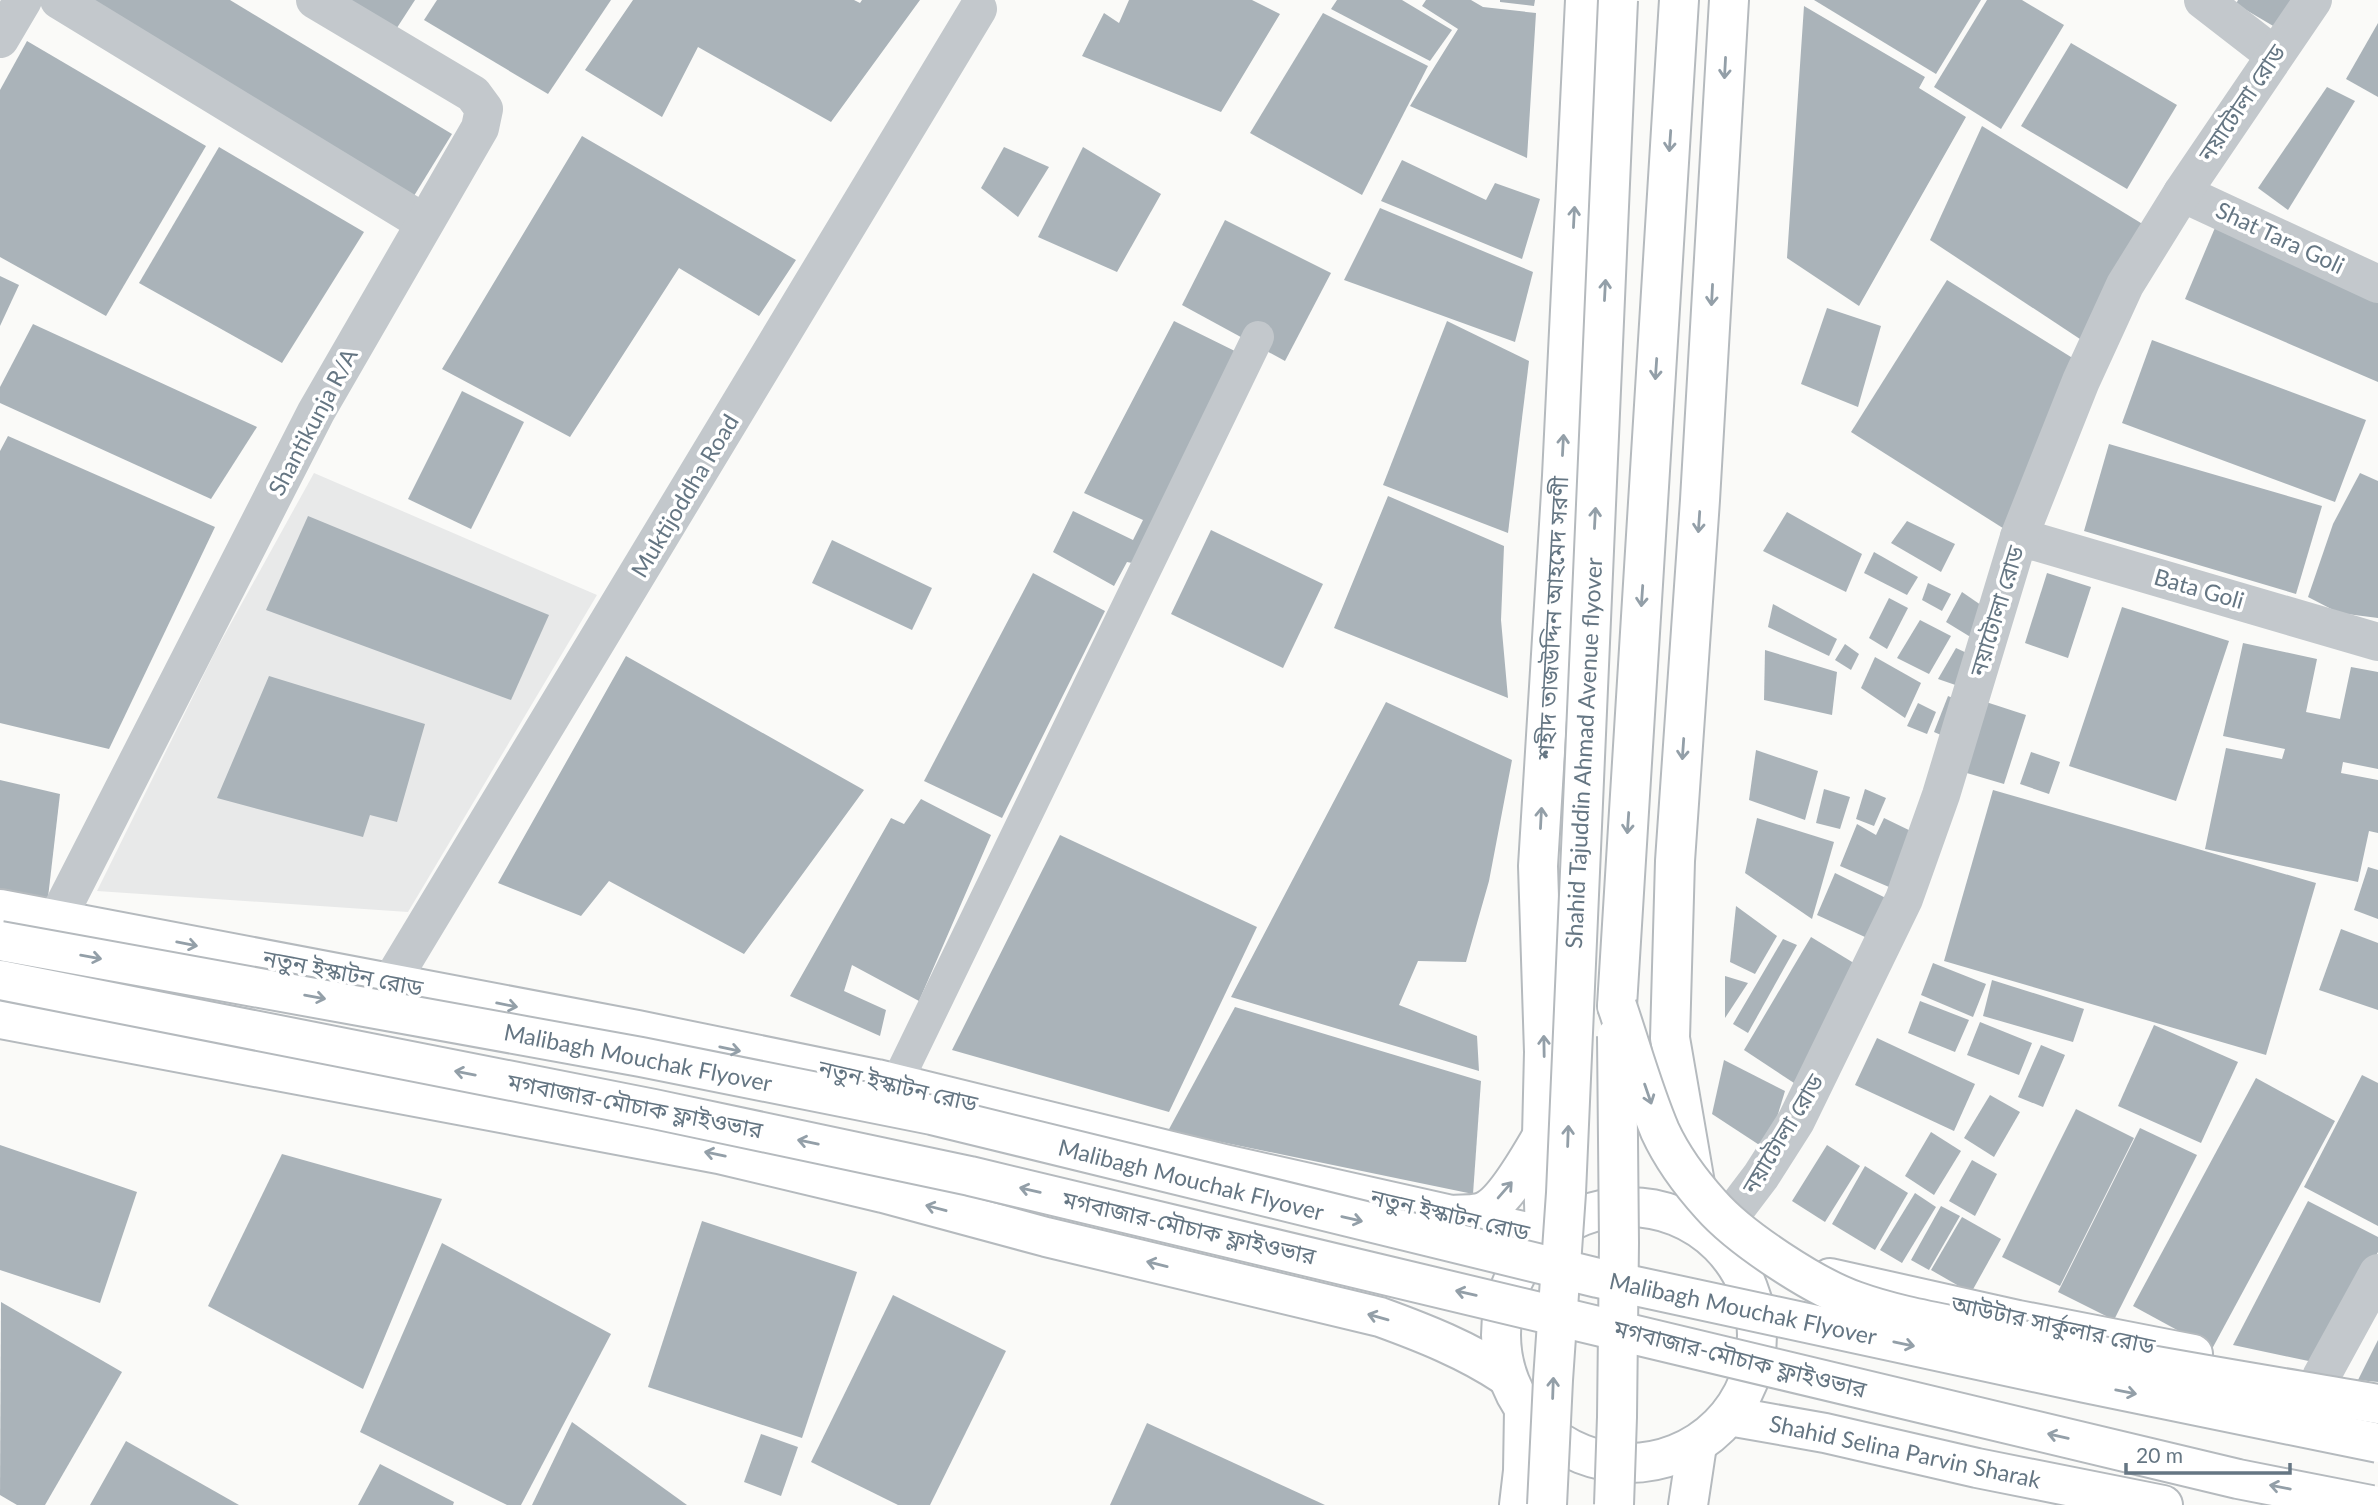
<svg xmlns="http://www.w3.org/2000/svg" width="2378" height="1505" font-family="Lato,'Noto Sans Bengali',sans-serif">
<rect width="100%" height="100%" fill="#fafaf8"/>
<polygon fill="#e8e9e9" points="314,473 597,595 408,912 97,891 215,652"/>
<g fill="#aab3b9">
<polygon points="68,0 230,0 452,134 409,204"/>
<polygon points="326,0 415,0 391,37"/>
<polygon points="437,0 611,0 548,94 424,20"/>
<polygon points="633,0 854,0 860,3 862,0 920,0 831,122 698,47 662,117 585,70"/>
<polygon points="1129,0 1252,0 1280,14 1221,112 1082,56 1104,13 1119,23"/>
<polygon points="1337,0 1402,0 1452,30 1430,61 1331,9"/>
<polygon points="1426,0 1471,0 1483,7 1536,13 1527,158 1410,106 1458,29 1422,6"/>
<polygon points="1500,0 1535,0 1534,6 1500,2"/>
<polygon points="1814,0 1981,0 1936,74"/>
<polygon points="1987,0 2022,0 2064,25 2001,129 1934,87"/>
<polygon points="2238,0 2306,0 2285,33 2236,4"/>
<polygon points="1804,6 1925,77 1919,88 1966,117 1859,306 1787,258"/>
<polygon points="1323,13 1428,66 1362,195 1250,133"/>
<polygon points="2378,23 2378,97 2346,79"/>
<polygon points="27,41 206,146 106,316 0,257 0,90"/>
<polygon points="2071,43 2177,105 2127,189 2021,126"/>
<polygon points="2327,87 2355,101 2288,210 2258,188"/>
<polygon points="1982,126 2154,231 2089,345 1930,240"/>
<polygon points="582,136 796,260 759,316 679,268 570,437 442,369"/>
<polygon points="219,147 364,232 282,363 139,283"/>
<polygon points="1004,147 1049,167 1018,217 981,188"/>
<polygon points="1083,147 1161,194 1117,272 1038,237"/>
<polygon points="1402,160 1486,200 1495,183 1540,199 1522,259 1381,201"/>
<polygon points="1380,208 1533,272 1515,342 1344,280"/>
<polygon points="1225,220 1331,273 1285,361 1182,305"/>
<polygon points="2217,223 2378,292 2378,382 2185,299"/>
<polygon points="0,276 19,285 0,326"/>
<polygon points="1947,280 2087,367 2017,537 1851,432"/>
<polygon points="1827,308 1881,326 1858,407 1801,384"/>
<polygon points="1174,321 1251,359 1142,565 1127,562 1114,586 1053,552 1073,511 1133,540 1143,520 1084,493"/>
<polygon points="1447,321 1529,361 1508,533 1383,485"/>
<polygon points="33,324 257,427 211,499 0,403 0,387"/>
<polygon points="2152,340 2366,420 2335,502 2122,423"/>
<polygon points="462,391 524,422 471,529 408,499"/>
<polygon points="8,436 215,527 109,749 0,723 0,451"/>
<polygon points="2109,444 2322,506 2296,594 2084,531"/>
<polygon points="2360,473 2378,481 2378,618 2339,613 2308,597 2333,524"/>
<polygon points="1388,496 1504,546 1501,620 1508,698 1334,628"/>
<polygon points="1787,512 1862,554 1846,592 1763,551"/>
<polygon points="308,516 549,615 511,700 266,610"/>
<polygon points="1907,521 1955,544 1941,572 1891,543"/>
<polygon points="1211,530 1323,584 1283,668 1171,614"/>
<polygon points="832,540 932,588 912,630 812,583"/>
<polygon points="1874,552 1918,577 1907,595 1864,573"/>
<polygon points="1033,573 1105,611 1002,818 924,781"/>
<polygon points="2047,573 2091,587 2068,658 2025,643"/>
<polygon points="1928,583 1951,594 1942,611 1922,600"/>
<polygon points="1962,592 1994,614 1982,644 1946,622"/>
<polygon points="1889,598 1908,608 1887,649 1869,638"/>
<polygon points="1773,604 1837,639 1829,656 1768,627"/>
<polygon points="2122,607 2229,641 2176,801 2069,766"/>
<polygon points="1920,620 1951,636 1929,674 1897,658"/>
<polygon points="2243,643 2317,659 2306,712 2340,719 2351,667 2378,672 2378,769 2343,762 2341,773 2378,780 2378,833 2369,831 2358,882 2205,849 2226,748 2282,759 2285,749 2223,736"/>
<polygon points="1845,644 1859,654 1851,670 1835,660"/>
<polygon points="1956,648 1982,660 1970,690 1938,679"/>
<polygon points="1765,650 1837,672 1832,715 1764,700"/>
<polygon points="626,656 864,790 744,954 609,881 581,916 498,883"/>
<polygon points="1875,657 1921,683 1905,718 1861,688"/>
<polygon points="269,676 425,724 397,822 370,815 363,837 217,798"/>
<polygon points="1948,696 1965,703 1955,741 1934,732"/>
<polygon points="1983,701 2026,715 2004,784 1960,771"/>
<polygon points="1386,702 1512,760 1489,881 1466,962 1418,961 1399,1005 1477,1036 1479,1071 1231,997"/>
<polygon points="1918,703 1936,712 1927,734 1907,726"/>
<polygon points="1756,750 1818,771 1805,820 1749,800"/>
<polygon points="2031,752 2060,762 2049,794 2020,784"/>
<polygon points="0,780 60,794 47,906 0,896"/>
<polygon points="1824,789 1850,797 1840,829 1816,823"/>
<polygon points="1865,789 1886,798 1874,826 1856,819"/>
<polygon points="1993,790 2316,883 2266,1055 1944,961"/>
<polygon points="921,799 991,835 919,1001 852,965 844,991 886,1010 880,1036 790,996 891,818 904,824"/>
<polygon points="1757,818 1834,842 1812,919 1745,873"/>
<polygon points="1884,818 1917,834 1889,887 1840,866 1857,824 1876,835"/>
<polygon points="1060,835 1257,927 1169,1112 952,1050"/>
<polygon points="2368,867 2378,870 2378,919 2354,910"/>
<polygon points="1835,873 1896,903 1878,943 1817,915"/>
<polygon points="1736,906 1777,936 1755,974 1730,962"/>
<polygon points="2341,929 2378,943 2378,1010 2319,990"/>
<polygon points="1811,937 1862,968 1794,1083 1744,1050"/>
<polygon points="1783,939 1797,945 1748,1033 1733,1024"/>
<polygon points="1933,963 1986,984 1973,1017 1921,995"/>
<polygon points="1725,976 1748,983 1725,1018"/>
<polygon points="1992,980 2084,1009 2073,1042 1983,1016"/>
<polygon points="1920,1001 1969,1020 1955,1052 1908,1033"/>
<polygon points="1235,1007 1481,1081 1473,1194 1168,1131"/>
<polygon points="1980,1022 2032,1043 2019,1075 1967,1055"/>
<polygon points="2154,1025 2238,1062 2201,1143 2118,1106"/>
<polygon points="1877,1038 1975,1084 1954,1131 1855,1085"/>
<polygon points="2041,1045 2065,1055 2043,1107 2018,1097"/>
<polygon points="1724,1060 1785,1091 1767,1150 1712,1114"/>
<polygon points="2362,1075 2378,1083 2378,1226 2304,1187"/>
<polygon points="2256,1078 2335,1121 2212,1349 2133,1306"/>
<polygon points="1990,1095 2020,1112 1994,1157 1964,1138"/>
<polygon points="2076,1109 2134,1138 2060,1286 2002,1257"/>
<polygon points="2140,1128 2197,1155 2114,1320 2058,1292"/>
<polygon points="1931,1132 1961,1151 1934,1195 1905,1176"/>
<polygon points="0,1145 137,1192 100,1303 0,1270"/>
<polygon points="1827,1145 1860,1166 1825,1222 1792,1201"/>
<polygon points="282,1154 442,1199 363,1389 208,1306"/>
<polygon points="1972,1160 1997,1174 1975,1216 1949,1201"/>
<polygon points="1865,1166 1908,1193 1875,1250 1832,1224"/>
<polygon points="1915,1193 1936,1207 1902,1263 1880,1250"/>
<polygon points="2308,1201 2378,1237 2378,1252 2318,1363 2233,1345"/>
<polygon points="1941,1206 1960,1216 1929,1270 1911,1260"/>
<polygon points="1962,1217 2001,1239 1971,1293 1931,1270"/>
<polygon points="702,1221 857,1272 802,1438 648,1387"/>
<polygon points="442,1243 611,1334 521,1505 507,1505 360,1432"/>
<polygon points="893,1295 1006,1351 930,1505 898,1505 811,1462"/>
<polygon points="1,1302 122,1372 45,1505 17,1505 0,1495"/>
<polygon points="2378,1340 2378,1382 2358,1380"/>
<polygon points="572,1422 687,1505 532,1505"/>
<polygon points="1147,1423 1325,1505 1110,1505"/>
<polygon points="761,1434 798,1447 781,1496 744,1482"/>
<polygon points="126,1441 239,1505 90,1505"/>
<polygon points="380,1464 454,1502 453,1505 358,1505"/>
</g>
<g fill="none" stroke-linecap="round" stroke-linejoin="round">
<g stroke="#b5babe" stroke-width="42">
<g id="primary">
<polyline points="0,909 637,1030 877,1079 1224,1164 1545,1236 1542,1136 1544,1052 1538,866 1562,476 1585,0"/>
<polyline points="1617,1006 1679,0"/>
<path d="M0 1019 719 1154 883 1193 1046 1237 1380 1317C1424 1333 1467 1350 1506 1376"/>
<circle cx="1629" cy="1335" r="128"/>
<path d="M1451 1215C1460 1214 1470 1215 1479 1213 1502 1208 1530 1156 1542 1136"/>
<polyline points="1703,1230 1670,1038 1675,861 1700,500 1729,0"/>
<polyline points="1830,1278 2018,1320 2193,1354"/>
<polyline points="1729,1416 1825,1433 1977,1468 2163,1505"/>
<polyline points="1519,1505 1523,1471 1524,1410"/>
<polyline points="1688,1505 1697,1445"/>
</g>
</g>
<polyline stroke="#c3c8cc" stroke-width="32" points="896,1084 1258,337"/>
<g stroke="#c3c8cc" stroke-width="38">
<polyline points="59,0 423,222"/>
<polyline points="2203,0 2274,55"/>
<polyline points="0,39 23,0"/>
<polyline points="2182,193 2378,284"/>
<polyline points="2019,537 2378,642"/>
<polyline points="57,919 316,412 480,128 484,109 473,94 315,0"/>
<polyline points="391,982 978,9"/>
<polyline points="2321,1377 2378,1273"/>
</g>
<polyline stroke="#c3c8cc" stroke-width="38" points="1714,1238 1761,1176 1796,1121 1904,899 1941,795 2019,537 2081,381 2125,285 2182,193 2313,0"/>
<use href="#primary" stroke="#fff" stroke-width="38"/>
<g stroke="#b5babe" stroke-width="42" stroke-linecap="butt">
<g id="primary-bridge">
<polyline points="0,941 641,1057 932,1115 1598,1278 2085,1383 2378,1443"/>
<polyline points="0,980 654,1109 970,1176 2238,1479 2371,1505"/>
<path d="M1617 1006C1631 1047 1643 1091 1660 1131 1672 1157 1692 1184 1711 1205 1740 1238 1813 1286 1855 1301 1899 1317 1948 1324 1994 1334 2121 1362 2250 1382 2378 1404"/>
<polyline points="1547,1505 1553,1380 1566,1193 1618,0"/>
<polyline points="1614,1505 1617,1417 1619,1243 1617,1036"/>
</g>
</g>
<use href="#primary-bridge" stroke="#fff" stroke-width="38"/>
</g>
<defs><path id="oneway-shaft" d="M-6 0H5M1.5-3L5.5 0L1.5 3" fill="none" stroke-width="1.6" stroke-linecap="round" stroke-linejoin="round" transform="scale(1.75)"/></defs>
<g stroke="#939fa8">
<use href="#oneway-shaft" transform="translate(1725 68) rotate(93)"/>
<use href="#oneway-shaft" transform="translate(1670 141) rotate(94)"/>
<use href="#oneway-shaft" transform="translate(1574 217) rotate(-87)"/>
<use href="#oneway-shaft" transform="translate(1605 290) rotate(-87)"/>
<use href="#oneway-shaft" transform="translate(1712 295) rotate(93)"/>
<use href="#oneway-shaft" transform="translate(1656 369) rotate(94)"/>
<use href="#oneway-shaft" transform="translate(1563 445) rotate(-87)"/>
<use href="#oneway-shaft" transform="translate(1595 518) rotate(-87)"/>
<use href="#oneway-shaft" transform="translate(1699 522) rotate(94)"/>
<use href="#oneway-shaft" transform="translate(1642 596) rotate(94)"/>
<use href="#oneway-shaft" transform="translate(1683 749) rotate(94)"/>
<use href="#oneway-shaft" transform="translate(1541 818) rotate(-87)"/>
<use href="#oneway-shaft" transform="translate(1628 823) rotate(94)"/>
<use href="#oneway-shaft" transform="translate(187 944) rotate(11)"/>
<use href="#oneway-shaft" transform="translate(91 957) rotate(10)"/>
<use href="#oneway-shaft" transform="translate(315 997) rotate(10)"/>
<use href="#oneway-shaft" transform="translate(507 1005) rotate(11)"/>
<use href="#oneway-shaft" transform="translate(1544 1046) rotate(-91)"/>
<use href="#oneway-shaft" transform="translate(730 1049) rotate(12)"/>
<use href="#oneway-shaft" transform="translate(465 1073) rotate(-169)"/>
<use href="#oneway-shaft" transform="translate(1648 1094) rotate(71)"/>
<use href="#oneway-shaft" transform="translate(1568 1136) rotate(-88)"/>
<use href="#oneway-shaft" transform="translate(808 1142) rotate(-168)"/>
<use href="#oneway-shaft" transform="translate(715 1154) rotate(-168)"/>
<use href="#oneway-shaft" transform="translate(1030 1190) rotate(-167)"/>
<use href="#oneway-shaft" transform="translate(1505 1190) rotate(-49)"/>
<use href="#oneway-shaft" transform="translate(936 1208) rotate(-165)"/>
<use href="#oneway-shaft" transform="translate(1352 1219) rotate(13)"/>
<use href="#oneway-shaft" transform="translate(1157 1264) rotate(-166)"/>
<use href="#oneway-shaft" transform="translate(1466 1293) rotate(-167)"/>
<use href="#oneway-shaft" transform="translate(1378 1317) rotate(-164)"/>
<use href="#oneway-shaft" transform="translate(1904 1344) rotate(12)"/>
<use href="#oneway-shaft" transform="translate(1553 1388) rotate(-88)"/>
<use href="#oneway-shaft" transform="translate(2126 1392) rotate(11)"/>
<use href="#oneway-shaft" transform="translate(2058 1436) rotate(-167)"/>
<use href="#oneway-shaft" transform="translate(2280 1487) rotate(-169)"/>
</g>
<g text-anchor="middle" stroke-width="7" stroke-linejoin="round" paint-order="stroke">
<g font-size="23" fill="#657683" stroke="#fff">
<text transform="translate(2242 103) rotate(-56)" y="8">নয়াটোলা রোড</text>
<text transform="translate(2280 238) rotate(25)" y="8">Shat Tara Goli</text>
<text transform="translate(313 422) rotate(-62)" y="8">Shantikunja R/A</text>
<text transform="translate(685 496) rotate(-59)" y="8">Muktijoddha Road</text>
<text transform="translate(2199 589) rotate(16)" y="8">Bata Goli</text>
<text transform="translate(1997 611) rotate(-73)" y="8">নয়াটোলা রোড</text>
<text transform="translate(1553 618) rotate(-87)" y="8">শহীদ তাজউদ্দিন আহমেদ সরণী</text>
<text transform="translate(1584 753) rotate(-87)" y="8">Shahid Tajuddin Ahmad Avenue flyover</text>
<text transform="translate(343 973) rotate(11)" y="8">নতুন ইস্কাটন রোড</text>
<text transform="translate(638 1058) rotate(11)" y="8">Malibagh Mouchak Flyover</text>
<text transform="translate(898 1086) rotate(13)" y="8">নতুন ইস্কাটন রোড</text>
<text transform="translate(635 1106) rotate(11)" y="8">মগবাজার-মৌচাক ফ্লাইওভার</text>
<text transform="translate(1783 1134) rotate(-59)" y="8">নয়াটোলা রোড</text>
<text transform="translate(1191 1180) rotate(14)" y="8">Malibagh Mouchak Flyover</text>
<text transform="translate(1450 1215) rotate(13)" y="8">নতুন ইস্কাটন রোড</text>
<text transform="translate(1189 1228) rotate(13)" y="8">মগবাজার-মৌচাক ফ্লাইওভার</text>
<text transform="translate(1743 1309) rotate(12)" y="8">Malibagh Mouchak Flyover</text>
<text transform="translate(2053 1325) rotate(12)" y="8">আউটার সার্কুলার রোড</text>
<text transform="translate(1740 1359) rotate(14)" y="8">মগবাজার-মৌচাক ফ্লাইওভার</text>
<text transform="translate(1905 1452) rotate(12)" y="8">Shahid Selina Parvin Sharak</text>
</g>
</g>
<path d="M2126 1463v10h164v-10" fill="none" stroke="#657683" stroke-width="3.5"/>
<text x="2136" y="1463" font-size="21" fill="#657683" stroke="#ffffff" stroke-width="5" paint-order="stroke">20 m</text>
</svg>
